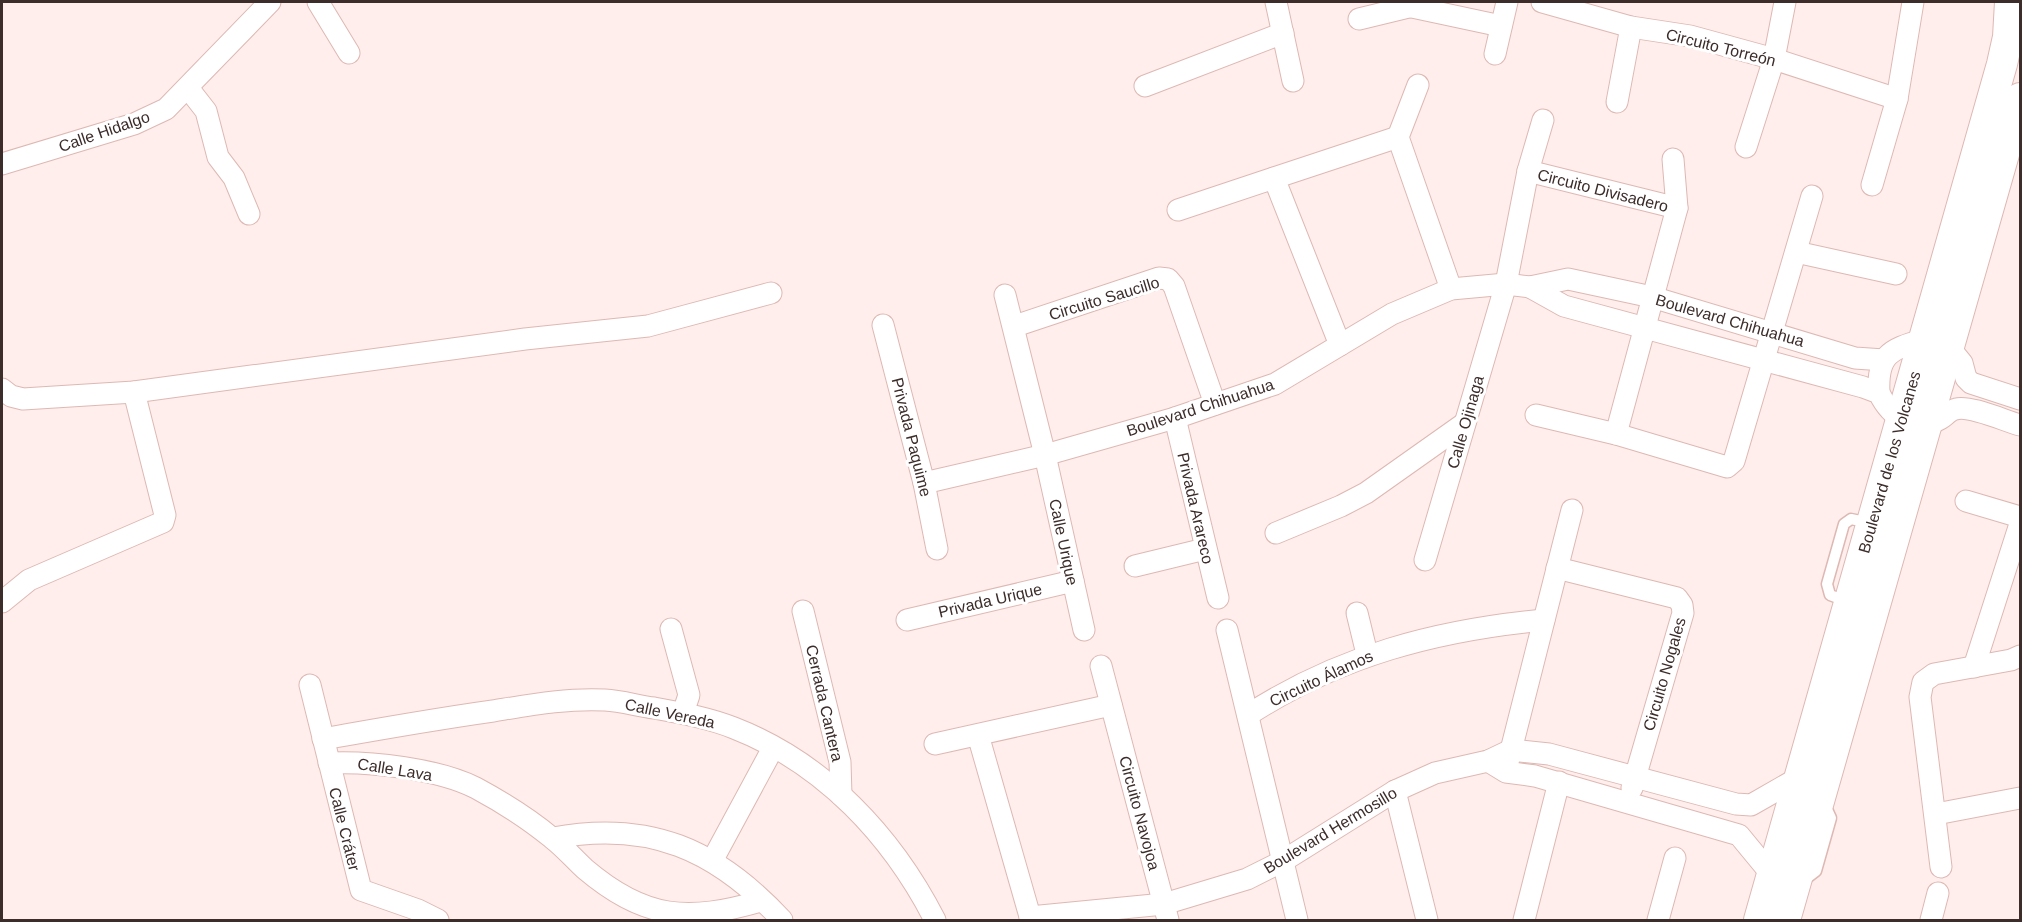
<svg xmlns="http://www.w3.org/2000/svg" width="2022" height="922" font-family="Arial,sans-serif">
<rect width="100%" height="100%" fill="#ffeeec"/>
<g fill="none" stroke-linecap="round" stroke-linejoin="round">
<g stroke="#deb8b3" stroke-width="13">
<g id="lane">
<polyline points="1846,601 1830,595 1827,584 1844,524 1851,519 1870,523"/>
<polyline points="1803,881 1816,871 1831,818 1825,805"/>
</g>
</g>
<g stroke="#deb8b3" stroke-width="23">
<g id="street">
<polyline points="318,2 349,53"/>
<polyline points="1276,2 1293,81"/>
<polyline points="1542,2 1631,27 1690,36 1774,59 1897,99"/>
<polyline points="1412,7 1501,26"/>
<polyline points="1359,19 1425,3"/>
<polyline points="1495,54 1507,2"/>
<polyline points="1418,85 1398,137 1451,289"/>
<polyline points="1145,86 1283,33"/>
<polyline points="188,88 206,111 218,157 234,178 249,214"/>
<polyline points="1617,102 1631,27"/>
<polyline points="1746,147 1774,59 1785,2"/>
<polyline points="2,164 134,124 166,109 270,2"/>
<polyline points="1528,171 1677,208 1673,159"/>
<polyline points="1274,178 1398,137"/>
<polyline points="1872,185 1897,99 1913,2"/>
<polyline points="1178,210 1274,178 1340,345"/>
<polyline points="1796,252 1896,274"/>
<path d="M1530 287 1564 306 1863 387 1879 393C1890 416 1914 434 1940 419 1945 416 1950 410 1956 409 1970 405 2005 421 2020 425"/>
<polyline points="1005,295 1045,455 1084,630"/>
<polyline points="883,325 924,483 937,549"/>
<polyline points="1015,326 1159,278 1168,279 1174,286 1215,404"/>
<polyline points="1949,347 1962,363 1966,378 1971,383 2020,399"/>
<polyline points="2,389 11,396 23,399 134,392 525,339 648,326 771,293"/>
<path d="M1879 393C1877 356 1889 349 1923 340"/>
<polyline points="1536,415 1616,434 1727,467 1734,461 1812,196"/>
<polyline points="1175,418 1218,598"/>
<polyline points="1616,434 1677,208"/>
<polyline points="924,483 1045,455 1175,418 1275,384 1392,314 1451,289 1506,284 1530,287 1568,279 1652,297 1855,358 1884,360"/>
<polyline points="1966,501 2020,517"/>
<polyline points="1276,533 1341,506 1366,493 1465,423"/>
<polyline points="1425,560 1506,284 1528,171 1543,120"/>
<polyline points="1135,566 1205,549"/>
<polyline points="1557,568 1677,598 1682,605 1683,613 1632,788"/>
<polyline points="2,602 29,580 163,522 165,515 134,392"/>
<polyline points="803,611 840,762 841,795"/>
<polyline points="1357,613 1367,654"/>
<polyline points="907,620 1073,581"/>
<polyline points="671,629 689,695 683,713"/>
<polyline points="1227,630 1297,920"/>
<polyline points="1101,666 1168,920"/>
<polyline points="1974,667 2020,524"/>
<polyline points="310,685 361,890 418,910 438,920"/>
<path d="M1248 715C1339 656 1436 630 1544 620"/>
<polyline points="978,735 1031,920"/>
<path d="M323 739C379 729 436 719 493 711 530 705 567 698 605 700 622 701 638 706 654 708 681 713 709 718 734 728 824 763 892 836 935 920"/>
<polyline points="935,744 1111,705"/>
<polyline points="1488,761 1506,772 1535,776 1739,835 1772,875 1780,877"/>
<polyline points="1508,762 1572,510"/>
<path d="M329 763C370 761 439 769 476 788 502 802 529 819 552 838 564 847 574 859 585 869 645 920 688 922 761 901"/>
<polyline points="1395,791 1427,920"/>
<polyline points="1936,814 2020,798"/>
<path d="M553 838C649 820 716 849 782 920"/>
<polyline points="712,861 773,748"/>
<polyline points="1941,867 1920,697 1923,682 1934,674 2011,660 2020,656"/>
<polyline points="1030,917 1164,904 1247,879 1283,861 1395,791 1435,773 1488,761 1511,750 1549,754 1736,804 1751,805 1800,777"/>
<polyline points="1524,920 1559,782"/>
<polyline points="1658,920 1675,858"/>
<polyline points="1931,920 1938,893"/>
</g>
</g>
<g stroke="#deb8b3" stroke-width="32">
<g id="secondary">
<polyline points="1759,920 2002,64 2008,37 2010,2"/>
<polyline points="1785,920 2020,98"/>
</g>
</g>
<use href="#lane" stroke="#fff" stroke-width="10"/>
<use href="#street" stroke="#fff" stroke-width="21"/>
<use href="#secondary" stroke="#fff" stroke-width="30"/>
</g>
<g text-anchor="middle" stroke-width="6" stroke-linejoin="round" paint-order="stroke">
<g font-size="16" fill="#3c2d2b" stroke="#fff">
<text transform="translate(1721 47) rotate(14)" y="6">Circuito Torreón</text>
<text transform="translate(104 131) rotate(-19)" y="6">Calle Hidalgo</text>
<text transform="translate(1603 190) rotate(14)" y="6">Circuito Divisadero</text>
<text transform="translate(1104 298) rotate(-17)" y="6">Circuito Saucillo</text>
<text transform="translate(1730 320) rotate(16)" y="6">Boulevard Chihuahua</text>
<text transform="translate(1200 407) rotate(-18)" y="6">Boulevard Chihuahua</text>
<text transform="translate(1465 422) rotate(-74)" y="6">Calle Ojinaga</text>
<text transform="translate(912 437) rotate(76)" y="6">Privada Paquime</text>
<text transform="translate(1889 462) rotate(-74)" y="6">Boulevard de los Volcanes</text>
<text transform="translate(1196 508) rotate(77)" y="6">Privada Arareco</text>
<text transform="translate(1064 542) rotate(78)" y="6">Calle Urique</text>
<text transform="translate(990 600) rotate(-13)" y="6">Privada Urique</text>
<text transform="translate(1664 674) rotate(-74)" y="6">Circuito Nogales</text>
<text transform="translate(1321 678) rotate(-25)" y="6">Circuito Álamos</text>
<text transform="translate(825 703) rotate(77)" y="6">Cerrada Cantera</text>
<text transform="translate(670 713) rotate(12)" y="6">Calle Vereda</text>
<text transform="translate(395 769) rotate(9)" y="6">Calle Lava</text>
<text transform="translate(1140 813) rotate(75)" y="6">Circuito Navojoa</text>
<text transform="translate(345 829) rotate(76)" y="6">Calle Cráter</text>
<text transform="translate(1330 830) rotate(-31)" y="6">Boulevard Hermosillo</text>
</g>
</g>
<rect width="2022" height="922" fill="none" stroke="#3c2d2b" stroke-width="6"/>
</svg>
